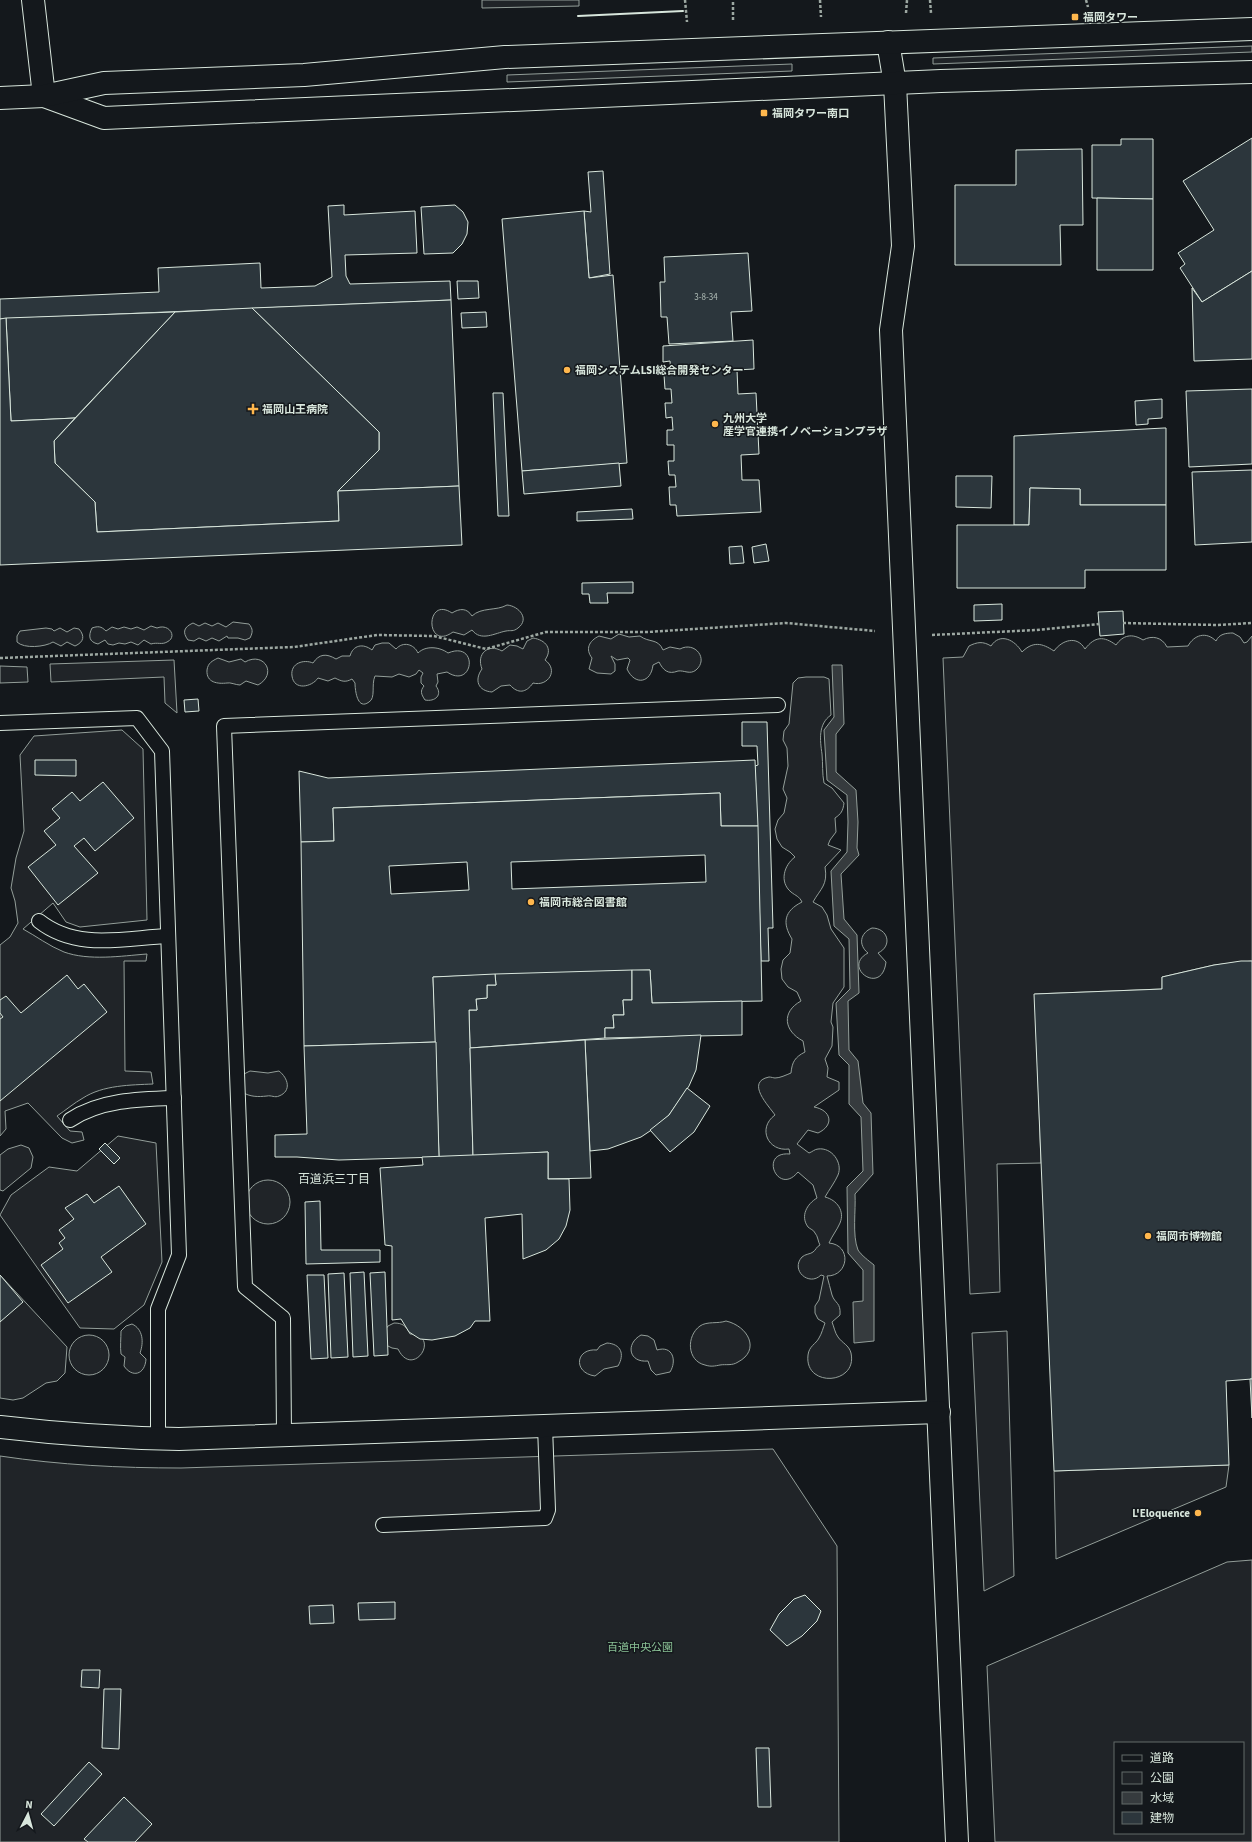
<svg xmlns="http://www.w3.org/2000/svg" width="1252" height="1842" font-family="'Source Sans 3','Noto Sans JP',sans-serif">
<rect width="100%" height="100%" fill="#14181c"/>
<g fill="#202428" stroke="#939e99" fill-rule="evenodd">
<polygon points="482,0 579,0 579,6 482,8"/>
<polygon points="1252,46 1252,52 933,64 933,58"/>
<polygon points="792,64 792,71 507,82 507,75"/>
<path d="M507 605C519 606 530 619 518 628 513 632 511 630 506 631 495 633 481 642 472 630L464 635 453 632C425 652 425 595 452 613 460 608 467 608 472 616 481 607 497 611 507 605Z"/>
<path d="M233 622 249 624C253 629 253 632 250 638L245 640 238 638H228L227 636 219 641 212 638 206 641 199 638 194 641 188 640C182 632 184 627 193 623L199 626 205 623 212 626 218 623 226 627Z"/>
<path d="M137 627 144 630 151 626 157 628C169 623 178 637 167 642 162 645 157 642 151 644L144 640 138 645 131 642 125 644 119 643 113 645 108 644 105 640 98 644C89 642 88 636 92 628 98 626 101 626 106 631L112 627 118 629 124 627 131 629Z"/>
<path d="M46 628 52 629 54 631 60 628 67 632 74 628 79 629C85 636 84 642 75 646L67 642 61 646 53 642C45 647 24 649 17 642V636L20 631Z"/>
<path d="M1233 633 1240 637 1244 643 1247 642 1252 636V961L1214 965 1162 977V989L1035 994 1041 1163 997 1164 1000 1292 970 1294 943 658 963 657 969 646C977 642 983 641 991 646 1000 632 1015 640 1022 652 1033 641 1042 643 1054 651 1062 640 1077 635 1085 649 1095 636 1104 636 1116 645 1123 635 1132 633 1143 640 1152 635 1162 637 1167 647L1188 646C1194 635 1206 631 1216 641 1219 634 1226 633 1233 633Z"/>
<path d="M619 634 629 637 640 636C649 643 658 638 663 650L670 647 680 649C695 641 709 659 696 670 690 675 684 670 678 671 668 675 663 670 659 662L653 665C651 683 635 686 627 669L630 660 628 658 617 660 611 656 615 664V671L611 674 597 673 589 669 592 658C585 649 589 641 599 636L611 639Z"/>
<path d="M533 638C546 640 553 649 545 660 559 670 548 687 533 683 526 693 518 694 510 685L501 686 492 692C478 691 474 680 482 669 476 654 488 643 502 651L510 645 517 646 523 649 527 641Z"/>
<path d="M382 643H389L396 649C403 641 414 644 418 653 426 645 440 647 448 653 479 640 474 690 447 672L437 674 438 682 436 686C443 695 435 702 425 700 421 694 420 691 424 686L421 683V677L423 673 419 670 416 674 409 677 399 674 392 677 375 676C371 685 376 698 369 702 357 711 355 689 355 683L352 679C345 683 341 681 335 678L328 681 318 678C312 687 294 691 292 676 290 663 304 659 313 663 319 654 326 653 336 659L342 656H350C353 645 363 643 372 650L375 645Z"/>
<path d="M218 658 229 662 241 659 245 662C264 651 278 674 258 685L246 681 240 685C236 685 230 682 227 683 218 684 206 683 207 670 208 663 212 661 218 658Z"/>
<polygon points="174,660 177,713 165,703 164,677 51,682 50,664"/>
<polygon points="0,666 27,667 28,682 0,683"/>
<path d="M806 677H824L829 679 831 715C818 724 820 740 822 754 823 764 822 773 824 783L832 788 844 803C843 811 841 814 835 818L836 832 830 840 828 845 841 850 825 867C828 885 821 888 813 902L822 907 827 915 831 929 844 948V987L833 1003 831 1022 833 1027 832 1046 825 1059 828 1068 827 1077 839 1082V1090L814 1107C831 1110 835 1125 818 1133L808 1130 797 1144 809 1153C812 1152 815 1149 818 1149 832 1147 843 1163 838 1175 835 1182 829 1190 825 1197 837 1200 845 1211 840 1223 837 1230 832 1236 829 1243 852 1245 849 1276 827 1276 829 1282 830 1289 832 1295 835 1304 841 1302 840 1315L832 1322C834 1327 835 1333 838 1337 842 1343 849 1345 851 1353 858 1385 804 1388 808 1355 809 1346 816 1344 819 1338 822 1333 823 1328 825 1323L818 1319 815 1313V1306L819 1300 824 1276 821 1275C809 1287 790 1270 802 1257 805 1254 811 1254 813 1252 816 1250 816 1247 820 1245 818 1242 818 1236 815 1233 814 1230 810 1229 808 1227 800 1216 807 1204 817 1198L813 1185 798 1172C778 1197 758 1151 790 1154L789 1149C768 1152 757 1128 775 1115 769 1106 745 1082 769 1077 771 1077 774 1078 775 1078 780 1078 786 1075 791 1073 792 1062 795 1057 805 1052L803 1041C784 1031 781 1012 801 1001L797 992 788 987 782 979 781 969 783 960 790 953 792 939C782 923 784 911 802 902 799 896 796 896 791 892 779 882 784 865 795 857L790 852 782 847 777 839 775 829 778 820 784 813 787 798 783 789 788 766 787 748 783 740 784 731 789 724 793 683 798 678Z"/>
<path d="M122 730 143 749 147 920 80 927 66 922 53 903 23 929C36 936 49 946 64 952 89 961 121 956 147 954L146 961H124L125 1071 151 1072 153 1084C131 1085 103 1085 83 1098 74 1103 66 1110 57 1116L70 1131 82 1132 84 1140 72 1143 62 1138 28 1103 5 1111 6 1129 0 1136V945L10 937 18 923 15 901 11 888 16 858 24 831 20 755 34 736Z"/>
<path d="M872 928C888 928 893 946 878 953L886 962C882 997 841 967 868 953 858 945 860 933 872 928Z"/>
<path d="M250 1071 268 1073 279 1071C288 1078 292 1091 279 1096 275 1098 271 1095 267 1096 258 1097 250 1097 242 1092L244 1074Z"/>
<polygon points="118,1136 156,1143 162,1262 144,1305 114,1329 80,1328 0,1215 11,1195 49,1167 77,1171"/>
<polygon points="21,1145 29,1148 33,1157 31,1168 3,1191 0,1190 0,1155 8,1149"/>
<circle cx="268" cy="1202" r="22"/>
<polygon points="0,1275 67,1347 65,1373 57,1381 46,1383 23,1398 13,1400 0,1398"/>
<path d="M726 1321C748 1326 761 1350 738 1362 732 1366 726 1364 720 1365 715 1366 711 1367 705 1365 687 1361 686 1336 700 1326 707 1321 718 1324 726 1321Z"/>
<path d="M394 1323C403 1323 406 1326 410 1334 442 1335 413 1380 398 1349L392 1348 386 1345 384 1332 388 1326Z"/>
<path d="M132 1324C143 1329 144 1342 140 1353L146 1359C145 1375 132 1378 124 1366L125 1357 121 1354C120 1347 121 1338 121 1331L126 1326Z"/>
<polygon points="1007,1331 1014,1576 984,1591 972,1333"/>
<path d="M641 1335 648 1336 654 1340 657 1350C673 1345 677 1361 670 1372L656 1375 651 1370 648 1361C629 1363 625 1344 641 1335Z"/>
<circle cx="89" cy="1355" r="20"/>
<path d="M607 1343C621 1344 625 1354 618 1366L604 1369 595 1376C573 1373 575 1348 597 1350L600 1346Z"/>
<path d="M773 1449 837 1546 839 1842H0V1456C60 1465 120 1468 181 1468Z"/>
<polygon points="1229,1465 1226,1487 1056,1559 1054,1471"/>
<path d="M1252 1560V1842H995L987 1666 1227 1562ZM1115 1743H1243V1833H1115Z"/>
</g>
<path fill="#363b3e" stroke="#939e99" d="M832 665H842L844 724 836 734V772L856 790 858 822 857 848 859 855 841 874 844 919 857 935 859 993 848 1001 849 1050 858 1061 863 1103 871 1113 873 1174 855 1194C856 1210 852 1235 858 1250 861 1255 869 1261 874 1265V1341L854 1343 853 1302 863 1301V1270L848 1253 847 1187 863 1171 861 1117 849 1104V1065L839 1055 836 1003 850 989 849 939 834 926 831 871 847 852 848 822 847 795 827 780 824 730 834 717Z"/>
<g fill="#2c363c" stroke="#d8e6dc" fill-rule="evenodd">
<polygon points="1252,138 1252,271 1202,302 1180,268 1185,264 1178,253 1214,230 1183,181"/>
<polygon points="1121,139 1153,139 1153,199 1092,198 1092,145 1121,145"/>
<polygon points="1082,149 1083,225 1060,225 1061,265 955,265 955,185 1016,185 1016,150"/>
<polygon points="603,171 610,274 589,278 584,211 591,212 588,172"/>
<polygon points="1097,198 1153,199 1153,270 1097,270"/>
<polygon points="344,205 344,215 415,211 417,253 345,255 346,276 350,284 450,281 451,300 0,319 0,299 159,292 158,268 260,263 261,288 315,286 332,277 328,206"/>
<polygon points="455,205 463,212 468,222 467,234 462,244 453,253 424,254 421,207"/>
<polygon points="584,211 589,278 613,275 627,463 522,471 502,219"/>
<polygon points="748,253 752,311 731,312 733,341 669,344 667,317 661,317 660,282 665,282 664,257"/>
<polygon points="1252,271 1252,359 1194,361 1192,288 1202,302"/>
<polygon points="457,281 478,281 479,298 458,299"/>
<polygon points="451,300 459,486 338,491 379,450 379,432 252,308"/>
<polygon points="252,308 379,432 379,450 338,491 339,521 97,532 95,502 55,463 54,441 175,312"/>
<polygon points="175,312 75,418 11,421 6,318"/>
<polygon points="486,312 487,327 462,328 461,313"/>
<polygon points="6,318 11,421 75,418 54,441 55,463 95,502 97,532 339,521 338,491 459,486 462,545 0,565 0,319"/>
<polygon points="753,340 754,369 737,370 738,394 756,393 759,454 741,455 742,480 759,480 761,512 677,516 676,505 670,505 669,487 676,487 675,475 669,475 668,461 674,461 674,445 667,445 667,430 673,430 672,417 666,418 665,403 672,403 671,389 665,389 664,375 671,374 670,361 663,362 663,346"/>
<polygon points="1252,389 1252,464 1189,467 1186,391"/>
<polygon points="493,393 503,393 509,516 498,516"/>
<polygon points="1162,399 1162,418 1148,419 1148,424 1136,425 1135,401"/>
<polygon points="1164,428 1166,428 1166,505 1080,505 1080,489 1030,488 1029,525 1014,525 1014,436"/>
<polygon points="619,463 621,486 524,494 522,471"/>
<polygon points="1252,470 1252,542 1195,545 1192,472"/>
<polygon points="956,476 992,476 991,508 956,507"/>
<polygon points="1030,488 1080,489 1080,505 1166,505 1166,570 1085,570 1085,588 957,588 957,525 1029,525"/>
<polygon points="632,509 633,519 577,521 577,512"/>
<polygon points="766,544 769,561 754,563 752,547"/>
<polygon points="742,546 744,563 730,564 729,547"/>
<polygon points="633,582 633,593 607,593 608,603 590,603 589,594 582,594 582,583"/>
<polygon points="1002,604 1002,620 974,621 974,605"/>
<polygon points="1123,611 1124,634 1100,636 1098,612"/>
<polygon points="198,699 199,711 185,712 184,700"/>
<polygon points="742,722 767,722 773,928 768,928 769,961 761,961 755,766 758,765 757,746 742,746"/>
<polygon points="35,760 76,760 76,776 35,775"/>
<polygon points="755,760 758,826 721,826 720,793 333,808 334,841 301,842 299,771 328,778"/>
<polygon points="103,782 134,818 95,851 84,838 74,846 98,873 58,905 28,867 56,845 44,831 60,818 52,809 72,792 80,801"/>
<path d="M720 793 721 826H758L762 1001 652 1003 650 970 433 977 436 1042 304 1046 301 842 334 841 333 808ZM705 855 706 882 512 889 511 862ZM467 862 469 890 391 894 389 866Z"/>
<polygon points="1241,961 1252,961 1252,1379 1226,1381 1229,1465 1054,1471 1034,994 1162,989 1162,977 1214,965"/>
<polygon points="632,970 632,1000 623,1000 624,1015 613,1015 614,1028 605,1028 605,1038 470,1048 469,1010 477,1010 476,999 487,998 487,985 496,985 495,974"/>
<polygon points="632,970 650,970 652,1003 742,1001 742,1035 605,1038 605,1028 614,1028 613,1015 624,1015 623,1000 632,1000"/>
<polygon points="495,974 496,985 487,985 487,998 476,999 477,1010 469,1010 473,1156 439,1157 433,977"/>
<polygon points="67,975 78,989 84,984 107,1012 0,1101 0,1019 3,1017 0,1013 0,1000 6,996 21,1013"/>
<polygon points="701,1035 696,1070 689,1086 669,1115 656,1127 641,1137 608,1149 590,1151 585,1040"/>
<polygon points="585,1040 591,1178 548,1179 548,1152 473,1156 470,1048"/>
<polygon points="436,1042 439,1157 339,1160 297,1157 275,1157 275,1135 307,1134 304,1046"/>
<polygon points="687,1088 710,1106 694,1132 670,1152 650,1130 669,1115"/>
<polygon points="105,1143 120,1158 114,1164 99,1149"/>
<polygon points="548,1152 548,1179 569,1179 570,1210 566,1226 559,1239 546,1250 523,1259 522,1214 485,1218 490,1321 475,1321 470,1328 455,1336 432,1340 420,1339 409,1332 401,1319 392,1320 392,1246 385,1245 380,1168 423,1165 422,1157"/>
<polygon points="119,1186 146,1224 101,1257 112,1272 68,1303 41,1265 63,1249 59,1243 65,1238 59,1230 74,1219 65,1208 87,1194 94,1203"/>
<polygon points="320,1201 321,1250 380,1250 380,1262 306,1264 305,1202"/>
<polygon points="364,1272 368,1356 353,1357 350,1273"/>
<polygon points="385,1272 388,1355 374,1356 370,1273"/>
<polygon points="344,1273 348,1357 331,1358 328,1274"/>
<polygon points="0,1275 23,1302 0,1322"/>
<polygon points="307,1275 324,1275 328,1358 311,1359"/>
<polygon points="1250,1379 1252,1379 1252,1418"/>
<polygon points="805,1595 821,1611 817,1621 802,1636 787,1646 770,1630 779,1614 794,1599"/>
<polygon points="395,1602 395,1619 359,1620 358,1603"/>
<polygon points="333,1605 334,1623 310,1624 309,1606"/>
<polygon points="82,1670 100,1670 99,1688 81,1687"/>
<polygon points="104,1689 121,1689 119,1749 102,1748"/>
<polygon points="756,1748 769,1748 771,1807 758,1807"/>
<polygon points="89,1762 102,1774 54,1826 41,1814"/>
<polygon points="124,1797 152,1824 135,1842 88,1842 84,1839"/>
</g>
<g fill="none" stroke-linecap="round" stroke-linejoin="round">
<g stroke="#d8e6dc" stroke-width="16">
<g id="lane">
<polyline points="0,723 137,718 162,751 179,1255 158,1309 158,1439"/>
<path d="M39 921C77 951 124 938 168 936"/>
<path d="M70 1120C100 1100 139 1099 174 1098"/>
<polyline points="284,1435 283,1318 245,1287 224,726 778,705"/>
<polyline points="383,1525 545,1518 548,1510 545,1426"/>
</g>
</g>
<g stroke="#d8e6dc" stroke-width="24">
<g id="street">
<polyline points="888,42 895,84 903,246 891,330 957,1842"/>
<path d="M0 1427C60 1434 119 1438 179 1439L939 1412"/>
</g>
</g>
<g stroke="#d8e6dc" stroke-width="24">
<g id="secondary">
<polyline points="33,0 44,96"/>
<polyline points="44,96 104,118 941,81 1252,72"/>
<polyline points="0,98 44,96 104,83 304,75 505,57 1252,29"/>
</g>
</g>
<g stroke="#9da8a2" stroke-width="2.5" stroke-dasharray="3 2" stroke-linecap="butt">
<polyline points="685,0 687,22"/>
<polyline points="820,0 821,17"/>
<polyline points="930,0 931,13"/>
<polyline points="1086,0 1088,7"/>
<polyline points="906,13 907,0"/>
<polyline points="733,20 733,0"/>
<polyline points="1123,623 1217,625 1252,623"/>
<polyline points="932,635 1036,630 1099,624"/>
<polyline points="0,658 294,647 377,635 434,636 486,649 546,632 648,632 786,623 875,631"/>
</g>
<use href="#lane" stroke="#14181c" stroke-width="14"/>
<use href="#street" stroke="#14181c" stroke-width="22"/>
<use href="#secondary" stroke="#14181c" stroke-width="22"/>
<polyline stroke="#d8e6dc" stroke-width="2" points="578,16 683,11"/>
</g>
<g fill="#ffb74d" stroke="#14181c" stroke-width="1.5">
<rect x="1071" y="13" width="8" height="8" rx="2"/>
<rect x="760" y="109" width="8" height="8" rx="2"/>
<circle cx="567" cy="370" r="4"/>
<path d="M251 403h4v4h4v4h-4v4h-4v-4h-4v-4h4z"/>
<circle cx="715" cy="424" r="4"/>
<circle cx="531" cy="902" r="4"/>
<circle cx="1148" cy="1236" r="4"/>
<circle cx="1198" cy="1513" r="4"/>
</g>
<g text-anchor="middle" stroke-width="3" stroke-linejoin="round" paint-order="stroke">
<g font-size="9" fill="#adbab4">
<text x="706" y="300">3-8-34</text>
</g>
<g font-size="11" font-weight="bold" fill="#d8e6dc" stroke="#14181c" text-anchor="start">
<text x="1083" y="21">福岡タワー</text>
<text x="772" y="117">福岡タワー南口</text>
<text x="575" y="374">福岡システムLSI総合開発センター</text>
<text x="262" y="413">福岡山王病院</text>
<text x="723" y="422">九州大学<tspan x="723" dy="13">産学官連携イノベーションプラザ</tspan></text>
<text x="539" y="906">福岡市総合図書館</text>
<text x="1156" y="1240">福岡市博物館</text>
<text x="1190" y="1517" text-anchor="end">L'Eloquence</text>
</g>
<g font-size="11" fill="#8ac095" stroke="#14181c">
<text x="640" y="1651">百道中央公園</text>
</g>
<g font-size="12" fill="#d8e6dc" stroke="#14181c">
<text x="334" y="1183">百道浜三丁目</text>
</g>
</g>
<rect x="1114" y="1742" width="130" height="92" fill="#14181c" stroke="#626a69"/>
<rect x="1122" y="1755" width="20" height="6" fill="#14181c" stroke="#626a69"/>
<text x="1150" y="1762" font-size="12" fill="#d8e6dc">道路</text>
<rect x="1122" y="1772" width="20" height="12" fill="#202428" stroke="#626a69"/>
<text x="1150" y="1782" font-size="12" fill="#d8e6dc">公園</text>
<rect x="1122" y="1792" width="20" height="12" fill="#363b3e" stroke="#626a69"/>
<text x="1150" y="1802" font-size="12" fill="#d8e6dc">水域</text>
<rect x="1122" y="1812" width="20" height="12" fill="#2c363c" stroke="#626a69"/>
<text x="1150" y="1822" font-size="12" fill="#d8e6dc">建物</text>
<g transform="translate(28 1814) rotate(6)" stroke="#14181c" stroke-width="3" paint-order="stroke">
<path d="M0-3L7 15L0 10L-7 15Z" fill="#d8e6dc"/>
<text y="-6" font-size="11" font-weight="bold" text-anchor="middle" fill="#d8e6dc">N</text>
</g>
</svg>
